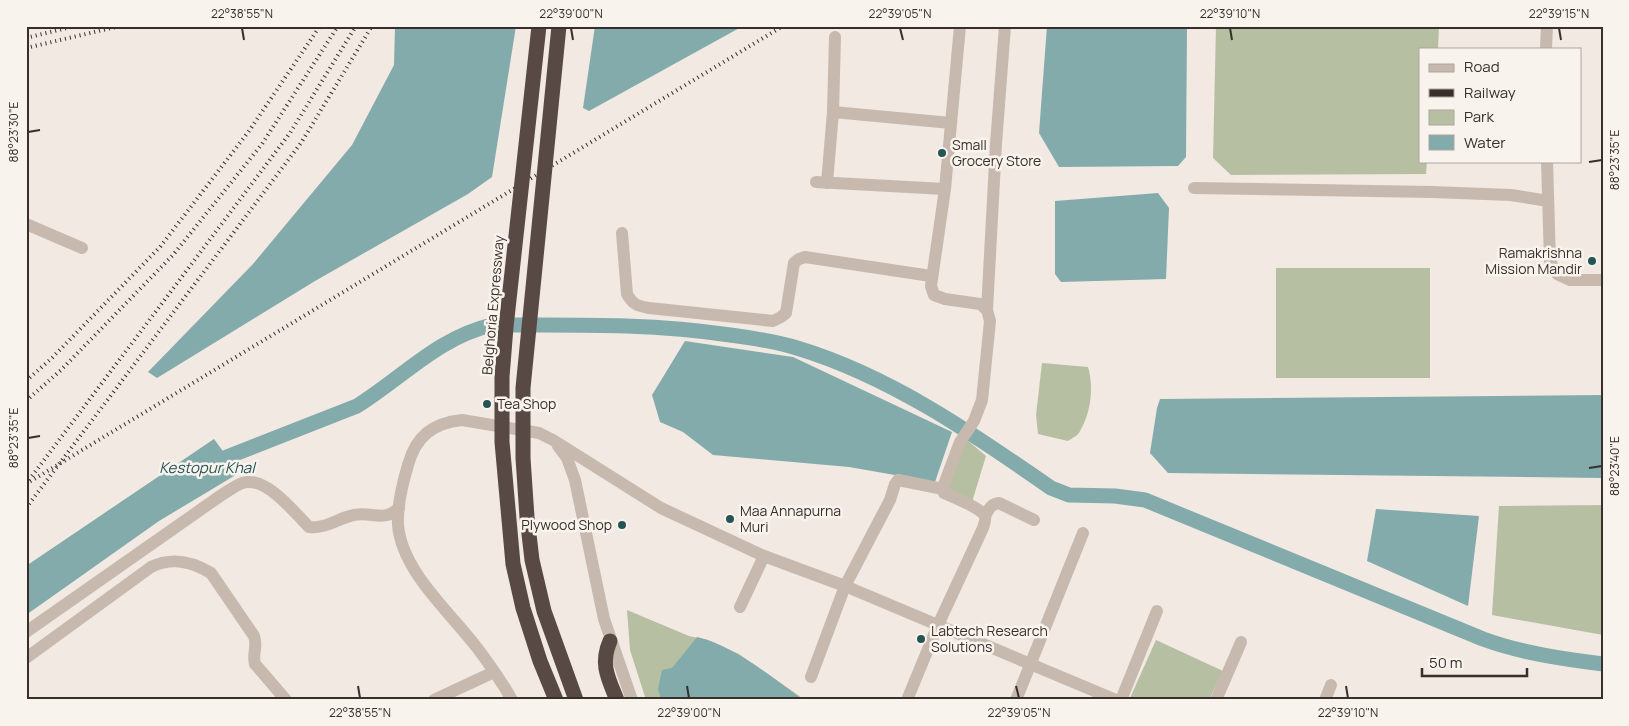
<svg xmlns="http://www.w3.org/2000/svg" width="1629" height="726" font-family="Manrope,sans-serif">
<rect width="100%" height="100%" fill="#f1e9e2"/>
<g fill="#b7bfa3">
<polygon points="1216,26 1439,26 1438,49 1420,49 1420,161 1427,161 1426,174 1231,175 1213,158"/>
<rect x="1276" y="268" width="154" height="110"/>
<path d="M1042 363 1088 367C1094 387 1091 413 1080 431 1078 436 1072 438 1068 441L1038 434 1036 415Z"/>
<polygon points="966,439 986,456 972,502 948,488"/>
<polygon points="1603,505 1603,635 1492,615 1499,506"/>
<polygon points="627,610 689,636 708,640 739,654 805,700 646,700 630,650"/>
<polygon points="1156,640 1223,671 1209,700 1130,698"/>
</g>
<g fill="#83abab">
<polygon points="395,26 516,26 492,177 468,194 315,281 157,378 148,372 253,264 352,145 394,65"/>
<polygon points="595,26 743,26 589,111 583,108"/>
<polygon points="1047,26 1187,26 1186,157 1178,166 1059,167 1039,133"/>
<polygon points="1158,193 1169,208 1166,279 1061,282 1055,274 1055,201"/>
<polygon points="685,341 793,357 952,432 935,482 849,467 713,455 683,432 660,422 652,395"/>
<polygon points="1603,395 1603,478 1168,473 1150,453 1157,408 1160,399"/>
<polygon points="214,439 239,473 159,521 26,615 26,566"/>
<polygon points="1376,509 1479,516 1468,606 1367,561"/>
<path d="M697 637C733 645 773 678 803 700H661L658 689 662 670 672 668Z"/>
</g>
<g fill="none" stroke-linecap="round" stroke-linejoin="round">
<path stroke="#83abab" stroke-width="15" d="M209 464 357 406C402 378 439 337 492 325 572 325 651 323 730 335 752 338 775 341 797 348 890 376 972 433 1051 488L1069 495 1115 496 1145 500 1483 639C1521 653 1563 659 1603 664"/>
<g stroke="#c8b9ae" stroke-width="12">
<polyline points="1546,49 1547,26"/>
<polyline points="833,112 951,123"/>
<polyline points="1547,161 1550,261 1557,274 1570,280 1603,280"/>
<polyline points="816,182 945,189"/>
<polyline points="827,183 833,112 835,37"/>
<polyline points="1194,188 1432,192 1511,195 1548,201"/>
<polyline points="26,224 82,248"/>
<path d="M622 233 627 294C633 305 638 306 649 308L773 321 781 317 786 313 794 263 799 259 805 257 931 276"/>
<polyline points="987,310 996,144 1005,26"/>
<polyline points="558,446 567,458 575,480 604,619 632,700"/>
<path d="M985 516C989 509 991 504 999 503L1034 520"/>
<polyline points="740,607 764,556"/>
<path d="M26 632 223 494C230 490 240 482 247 482 269 480 294 512 309 527 326 529 338 518 354 515 372 511 383 523 399 508"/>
<path d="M26 658 151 567C172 557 191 561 211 573L254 636C258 646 252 654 255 664L286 700"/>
<polyline points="811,677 845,586 890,500 895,484 898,480 943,489"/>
<polyline points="434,700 494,672"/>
<path d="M512 700C502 682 490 665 478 649 451 613 402 572 398 525 397 505 402 485 408 465 416 436 433 423 462 420L539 433 553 440 661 508 764 556 845 586 1116 700"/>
<path d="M907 700 938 625 983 528C984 525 986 519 985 516 981 508 953 497 944 493L943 487 960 442 974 421 982 400 990 321 987 310 980 304 945 299 934 295 931 286 945 189 960 26"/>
<polyline points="1016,700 1083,533"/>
<polyline points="1121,700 1157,611"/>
<polyline points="1216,700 1241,642"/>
<polyline points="1325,700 1331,685"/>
</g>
<path stroke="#584944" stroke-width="15" d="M610 641C600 664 608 678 617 700"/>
<g stroke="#382f2c" stroke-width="4" stroke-dasharray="1 4" stroke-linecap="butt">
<polyline points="26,28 32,26"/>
<polyline points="26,38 75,26"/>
<polyline points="26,48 120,26"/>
<polyline points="26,381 52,358 160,247 249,131 320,26"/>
<polyline points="26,401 61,370 173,255 262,144 338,26"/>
<polyline points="29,480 290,133 356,26"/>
<polyline points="26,484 783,26"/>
<polyline points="26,508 301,143 372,26"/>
</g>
<g stroke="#584944" stroke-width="15">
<polyline points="539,26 506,327 502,377 502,442 513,564 523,608 540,661 556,700"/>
<polyline points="559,26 523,388 523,458 527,517 532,560 544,611 576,700"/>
</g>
</g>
<path fill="none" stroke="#382f2c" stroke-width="2" d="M242 28 244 40M571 28 573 40M900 28 903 40M1230 28 1232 40M1559 28 1561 40M28 132 40 130M1589 162 1602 160M28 438 40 436M1589 468 1602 466M358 686 360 698M687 686 689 698M1016 686 1019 698M1346 686 1348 698"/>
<g fill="#255455" stroke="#f9f3ee" stroke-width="2">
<circle cx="942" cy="153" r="5"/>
<circle cx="1592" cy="261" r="5"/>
<circle cx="487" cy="404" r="5"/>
<circle cx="730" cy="519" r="5"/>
<circle cx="622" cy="525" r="5"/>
<circle cx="921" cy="639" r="5"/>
</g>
<g text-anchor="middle" stroke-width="5" stroke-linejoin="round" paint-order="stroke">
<g font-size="14" fill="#382f2c" stroke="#f9f3ee" text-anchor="start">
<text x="952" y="150">Small<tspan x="952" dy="16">Grocery Store</tspan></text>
<text x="1582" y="258" text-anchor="end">Ramakrishna<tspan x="1582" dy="16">Mission Mandir</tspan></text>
<text x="497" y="409">Tea Shop</text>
<text x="740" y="516">Maa Annapurna<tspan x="740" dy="16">Muri</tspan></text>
<text x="612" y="530" text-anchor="end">Plywood Shop</text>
<text x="931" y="636">Labtech Research<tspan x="931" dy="16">Solutions</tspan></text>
</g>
<g font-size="14" fill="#382f2c" stroke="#f9f3ee">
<text transform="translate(493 305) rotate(-85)" y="5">Belghoria Expressway</text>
</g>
<g font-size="15" font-style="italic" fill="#255455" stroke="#f9f3ee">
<text x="207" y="473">Kestopur Khal</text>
</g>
</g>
<rect width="1629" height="726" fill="none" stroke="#f9f3ee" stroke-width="55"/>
<rect x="1419" y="48" width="162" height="115" fill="#f9f3ee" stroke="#aca5a0"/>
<rect x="1429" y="64" width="25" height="8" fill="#c8b9ae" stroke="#aca5a0"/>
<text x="1464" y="72" font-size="15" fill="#382f2c">Road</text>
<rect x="1429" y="89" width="25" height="8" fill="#382f2c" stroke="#aca5a0"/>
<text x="1464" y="98" font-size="15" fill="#382f2c">Railway</text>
<rect x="1429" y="110" width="25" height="15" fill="#b7bfa3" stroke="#aca5a0"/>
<text x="1464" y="122" font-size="15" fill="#382f2c">Park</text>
<rect x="1429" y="135" width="25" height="15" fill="#83abab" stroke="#aca5a0"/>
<text x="1464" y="148" font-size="15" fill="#382f2c">Water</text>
<path d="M1422 668v8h105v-8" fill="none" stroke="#382f2c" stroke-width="2.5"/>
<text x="1429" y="668" font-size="15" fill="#382f2c" stroke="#f9f3ee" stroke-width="4" paint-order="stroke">50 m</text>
<rect x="28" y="28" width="1574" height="670" fill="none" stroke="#382f2c" stroke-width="2"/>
<g font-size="12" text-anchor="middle" fill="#382f2c">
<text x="242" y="18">22°38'55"N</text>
<text x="571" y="18">22°39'00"N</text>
<text x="900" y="18">22°39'05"N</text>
<text x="1230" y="18">22°39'10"N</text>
<text x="1559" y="18">22°39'15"N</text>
<text transform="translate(14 132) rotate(-90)" y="4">88°23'30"E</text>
<text transform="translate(1615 160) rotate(-90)" y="4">88°23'35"E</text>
<text transform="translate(14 438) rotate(-90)" y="4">88°23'35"E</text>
<text transform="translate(1615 466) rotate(-90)" y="4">88°23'40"E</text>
<text x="360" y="717">22°38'55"N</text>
<text x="689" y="717">22°39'00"N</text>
<text x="1019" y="717">22°39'05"N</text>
<text x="1348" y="717">22°39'10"N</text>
</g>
</svg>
